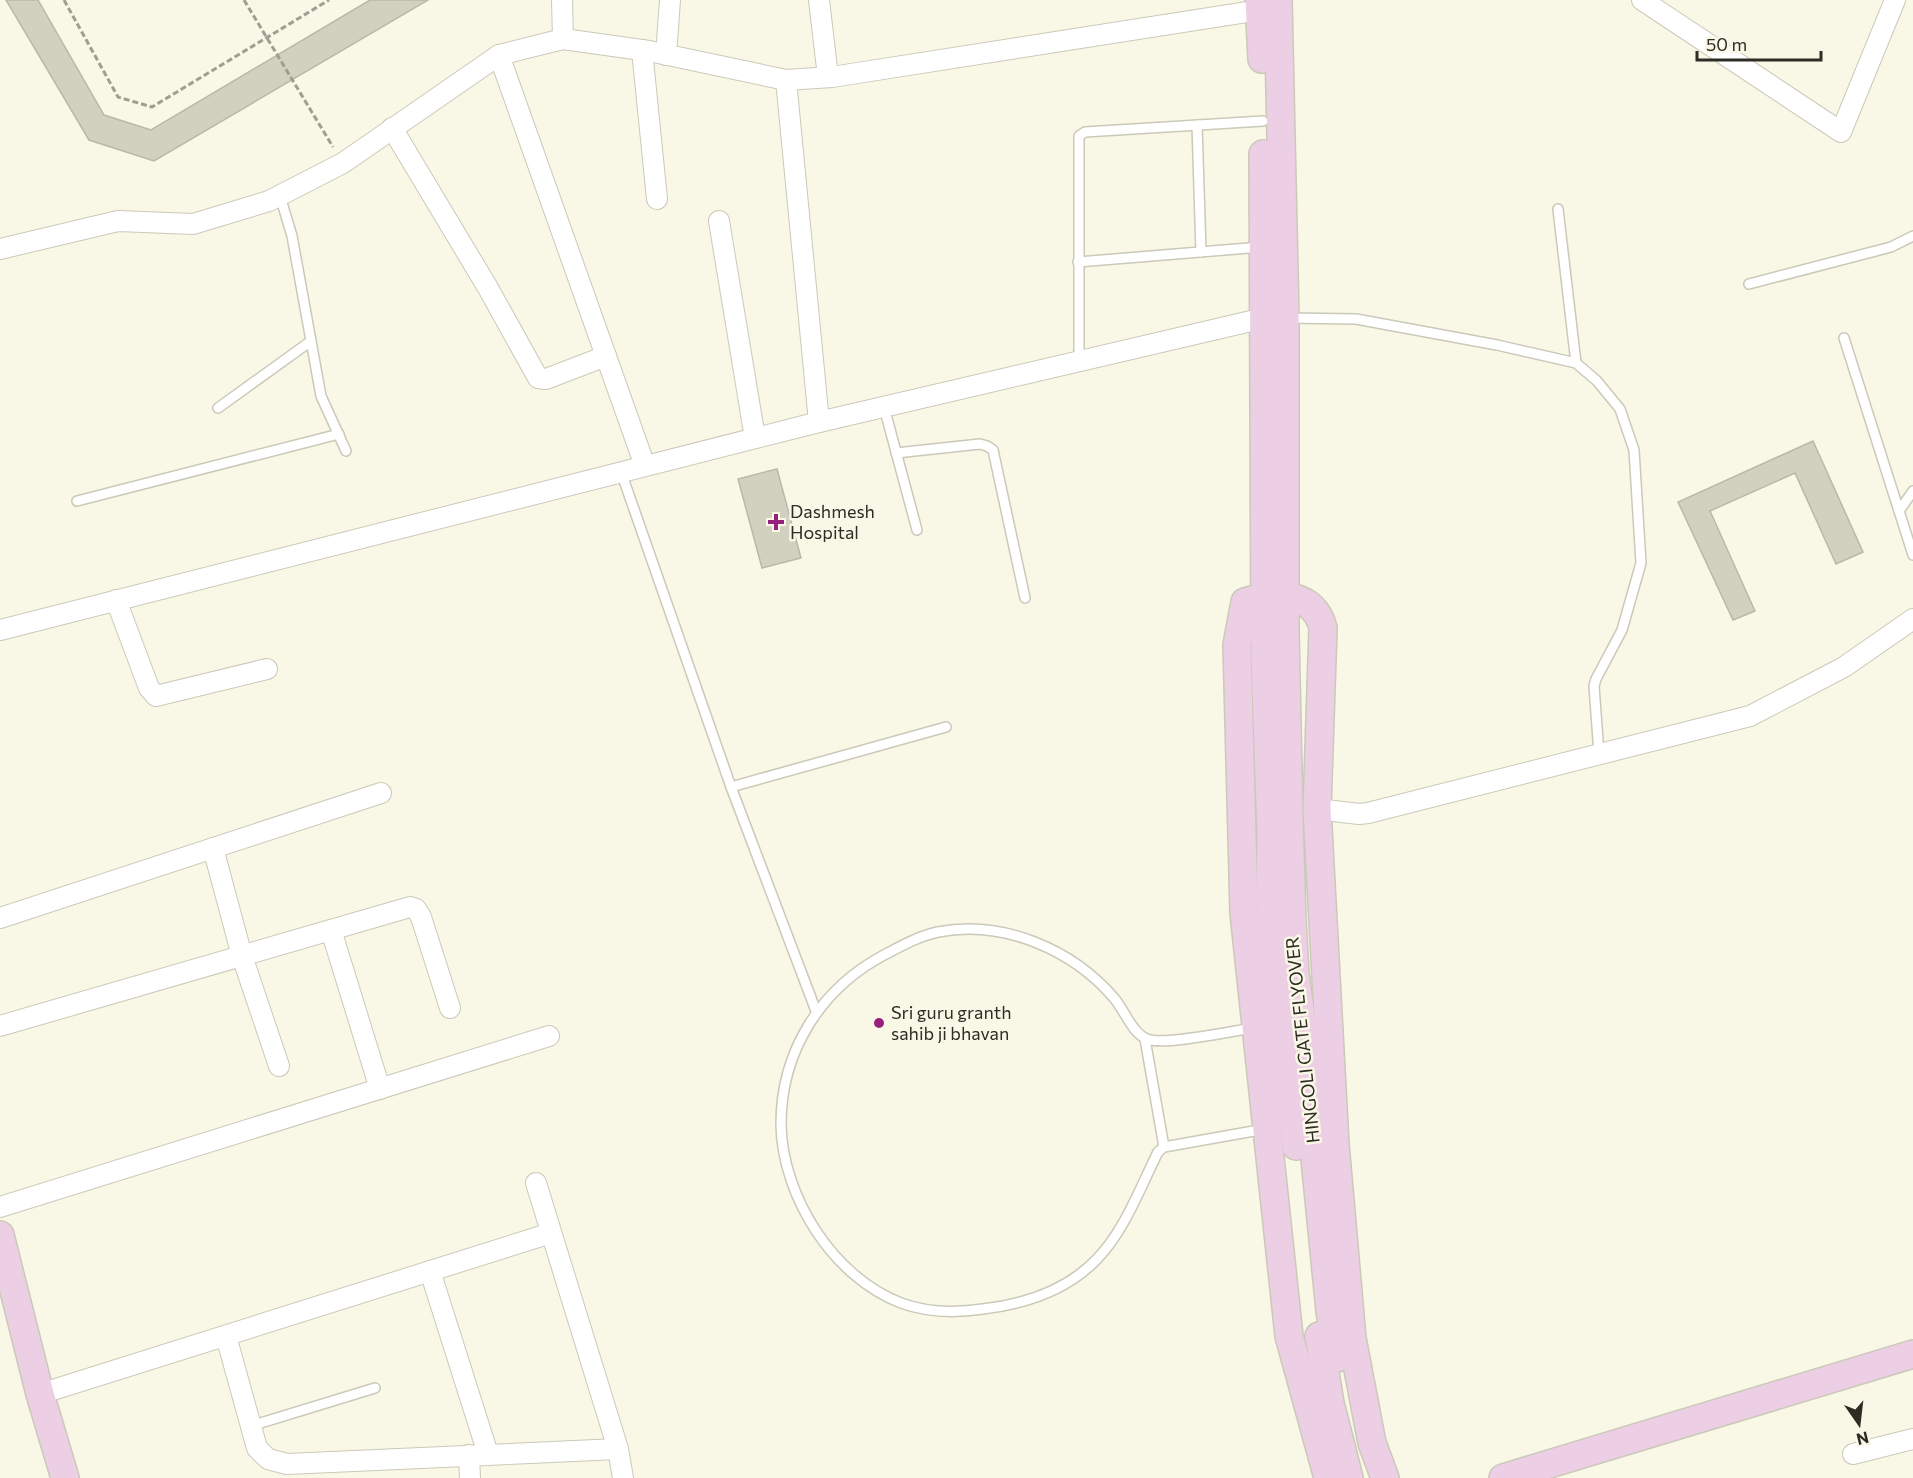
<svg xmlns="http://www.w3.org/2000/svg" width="1913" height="1478" font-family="Commissioner,sans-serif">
<rect width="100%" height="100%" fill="#f9f7e6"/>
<g fill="#d2d0bf" stroke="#bab8a7" stroke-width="1.5">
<polygon points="6,0 38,0 104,115 151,130 370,0 428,0 154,161 89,140"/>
<polygon points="1813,441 1863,552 1836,564 1795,473 1710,511 1755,611 1733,620 1678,502"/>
<polygon points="777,469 801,558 762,568 738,479"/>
</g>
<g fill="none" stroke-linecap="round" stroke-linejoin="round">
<g stroke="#cbc9b9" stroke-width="12">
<g id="lane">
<polyline points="1197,125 1201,252"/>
<polyline points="280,196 292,236 321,396 346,451"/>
<polyline points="1558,209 1576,363"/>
<polyline points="1078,262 1261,247"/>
<polyline points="1749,284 1891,247 1913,236"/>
<polyline points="1287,318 1356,319 1497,345 1576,363 1597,381 1620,409 1634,450 1641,563 1622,630 1596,679 1594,686 1599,754"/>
<polyline points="1844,338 1913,555"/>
<polyline points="1079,362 1079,136 1085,132 1263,121"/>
<polyline points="884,407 917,530"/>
<polyline points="218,408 311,341"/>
<polyline points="896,453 980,444 987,446 993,450 1025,598"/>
<polyline points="621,472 731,787 816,1011"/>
<polyline points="77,501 339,434"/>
<polyline points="1899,511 1913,491"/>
<polyline points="731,787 946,727"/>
<path d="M1253 1028C1233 1031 1163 1046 1147 1039 1132 1033 1125 1011 1114 998 1073 950 1003 919 938 932 919 936 901 946 884 955 820 989 781 1052 781 1124 782 1196 833 1277 901 1303 928 1313 956 1313 983 1309 1025 1304 1066 1291 1096 1260 1124 1232 1140 1188 1158 1152L1164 1147 1265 1129"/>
<polyline points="1145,1039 1164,1147"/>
<polyline points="251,1426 375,1388"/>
</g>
</g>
<g stroke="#cbc9b9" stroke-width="22">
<g id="street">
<polyline points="562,0 563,39"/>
<polyline points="819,0 828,77"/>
<polyline points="1642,0 1841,132 1895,0"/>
<polyline points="642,50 657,199"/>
<polyline points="499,55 645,466"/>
<polyline points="666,55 670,0"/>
<polyline points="786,80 819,422"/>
<polyline points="392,128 488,288 538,378 546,379 606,356"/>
<polyline points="719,221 755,438"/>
<polyline points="0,249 118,221 193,224 269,201 343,163 499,55 563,39 649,51 786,80 832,77 1273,8"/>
<polyline points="116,600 149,688 156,696 267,669"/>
<polyline points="0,630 819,422 1264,318 1276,318"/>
<polyline points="1317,809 1359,814 1368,813 1750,716 1844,667 1913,619"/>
<polyline points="213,848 242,956 279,1066"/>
<polyline points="0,918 381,793"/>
<polyline points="331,930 380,1089"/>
<polyline points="0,1026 410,907 416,909 421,917 450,1008"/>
<polyline points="536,1183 618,1449 623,1478"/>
<polyline points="0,1207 549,1036"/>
<polyline points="430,1271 488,1454"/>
<polyline points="226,1336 257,1448 268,1459 287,1464 618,1449"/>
<polyline points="40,1394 551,1233"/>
<polyline points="1853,1454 1913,1439"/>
<polyline points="469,1455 470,1478"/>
</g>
</g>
<g stroke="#cbc9b9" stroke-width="30">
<g id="secondary">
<polyline points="1259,0 1262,59"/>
<polyline points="1278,0 1285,318 1285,631 1289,818 1292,920 1295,973 1301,1017 1330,1311 1337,1358"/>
<polyline points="1263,154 1265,659 1271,834 1270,895 1274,952 1296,1146"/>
<polyline points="0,1235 40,1394 65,1478"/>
<polyline points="1319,1336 1330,1403 1349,1478"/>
<path d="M1328 1478 1289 1336 1244 913 1237 645 1245 602C1275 592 1314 591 1323 628L1317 809 1335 1144 1352 1338 1372 1443 1385 1478"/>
<polyline points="1503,1478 1913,1354"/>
</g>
</g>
<g stroke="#a09e92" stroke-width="3" stroke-dasharray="6 3" stroke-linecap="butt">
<polyline points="64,0 118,97 152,107 329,0"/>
<polyline points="244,0 333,147"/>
</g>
<use href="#lane" stroke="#fff" stroke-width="9"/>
<use href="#street" stroke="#fff" stroke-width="20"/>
<use href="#secondary" stroke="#eccfe4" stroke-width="27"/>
</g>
<g fill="#96207c" stroke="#f9f7e6" stroke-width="2">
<path d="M773 513h6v6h6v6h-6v6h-6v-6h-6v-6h6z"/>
<circle cx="879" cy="1023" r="6"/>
</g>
<g text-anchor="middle" stroke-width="5" stroke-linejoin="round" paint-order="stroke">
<g font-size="18" fill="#2d2c25" stroke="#f9f7e6" text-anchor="start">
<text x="790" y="518">Dashmesh<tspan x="790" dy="21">Hospital</tspan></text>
<text x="891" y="1019">Sri guru granth<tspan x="891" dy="21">sahib ji bhavan</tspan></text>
</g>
<g font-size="18" fill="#2d2c25" stroke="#f9f7e6">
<text transform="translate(1303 1040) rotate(-96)" y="6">HINGOLI GATE FLYOVER</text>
</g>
</g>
<g transform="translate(1859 1424) rotate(166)" stroke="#f9f7e6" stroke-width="4.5" paint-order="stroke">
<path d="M0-4.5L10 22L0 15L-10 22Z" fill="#2d2c25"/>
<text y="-9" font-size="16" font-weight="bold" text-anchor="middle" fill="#2d2c25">N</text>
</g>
<path d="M1697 51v9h124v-9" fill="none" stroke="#2d2c25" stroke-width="3"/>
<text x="1706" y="51" font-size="18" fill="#2d2c25" stroke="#f9f7e6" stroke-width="4.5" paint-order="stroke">50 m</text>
</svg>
